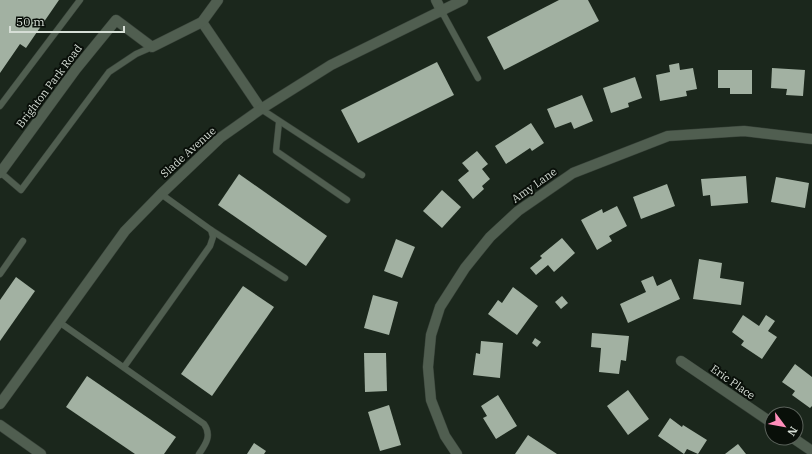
<svg xmlns="http://www.w3.org/2000/svg" width="812" height="454" font-family="'IBM Plex Serif',serif">
<rect width="100%" height="100%" fill="#1b271c"/>
<g fill="#a2b1a2">
<polygon points="0,0 59,0 26,48 20,44 0,73"/>
<polygon points="559,0 588,0 599,21 504,70 487,37"/>
<polygon points="437,62 454,95 358,143 341,110"/>
<polygon points="679,63 680,70 693,68 697,89 686,91 687,96 660,101 656,75 670,72 669,65"/>
<polygon points="772,68 805,70 803,96 786,95 787,89 771,88"/>
<polygon points="718,70 752,70 752,94 730,94 730,88 718,88"/>
<polygon points="635,77 642,98 628,103 629,107 611,113 603,88"/>
<polygon points="582,95 593,121 574,129 571,122 555,128 547,109"/>
<polygon points="531,123 544,143 532,151 530,148 506,164 495,146"/>
<polygon points="477,151 488,164 482,169 490,179 482,186 484,189 473,199 458,180 469,171 462,163"/>
<polygon points="239,174 327,236 306,266 218,205"/>
<polygon points="746,176 748,203 711,206 710,195 703,196 701,179"/>
<polygon points="776,177 809,183 805,208 771,202"/>
<polygon points="667,184 675,206 641,219 633,197"/>
<polygon points="442,190 461,207 442,228 423,211"/>
<polygon points="617,206 627,226 609,236 612,241 597,250 581,220 602,209 603,213"/>
<polygon points="562,238 575,253 554,272 548,265 536,275 530,268 542,258 540,256"/>
<polygon points="396,239 415,247 402,278 384,271"/>
<polygon points="699,259 722,263 720,278 744,282 741,305 693,299"/>
<polygon points="653,276 657,286 671,279 680,299 628,323 620,304 646,292 641,281"/>
<polygon points="16,277 35,291 0,341 0,300"/>
<polygon points="243,286 274,307 212,396 181,374"/>
<polygon points="513,287 538,306 517,335 488,314 498,300 502,303"/>
<polygon points="373,295 398,302 389,335 364,328"/>
<polygon points="562,296 568,303 561,309 555,302"/>
<polygon points="743,315 759,326 766,315 775,321 768,331 777,337 762,359 741,345 744,341 732,332"/>
<polygon points="592,333 629,336 626,361 621,360 619,374 599,372 601,348 591,347"/>
<polygon points="535,338 541,342 537,347 532,343"/>
<polygon points="481,341 503,343 500,378 473,375 476,353 480,354"/>
<polygon points="364,353 386,353 387,391 365,392"/>
<polygon points="795,364 812,377 812,406 810,408 792,395 795,391 782,382"/>
<polygon points="87,376 176,437 164,454 135,454 66,407"/>
<polygon points="628,390 649,419 628,435 607,406"/>
<polygon points="498,395 517,426 496,439 483,418 487,416 481,406"/>
<polygon points="389,405 401,445 380,451 368,412"/>
<polygon points="670,418 682,427 683,425 707,440 698,454 687,449 684,454 658,436"/>
<polygon points="528,435 557,454 515,454"/>
<polygon points="254,443 266,451 264,454 247,454"/>
<polygon points="738,444 746,454 725,454"/>
</g>
<g fill="none" stroke-linecap="round" stroke-linejoin="round">
<g stroke="#374138" stroke-width="7">
<g id="service">
<polyline points="442,12 478,78"/>
<polyline points="0,106 80,0"/>
<polyline points="261,109 362,175"/>
<polyline points="279,122 276,151 347,200"/>
<polyline points="0,172 21,190 109,72 136,54 152,47"/>
<polyline points="211,230 285,278"/>
<polyline points="0,274 23,241"/>
<path d="M59 322 204 424C212 435 206 444 199 454"/>
<polyline points="124,367 210,246 213,237 211,230 161,194"/>
</g>
</g>
<g stroke="#374138" stroke-width="11">
<g id="minor">
<polyline points="436,0 442,12"/>
<polyline points="202,22 261,109"/>
<polyline points="0,173 76,69 116,20 152,47 202,22 218,0"/>
<polyline points="681,361 772,423"/>
<polyline points="0,404 125,231 161,194 220,138 261,109 331,65 463,0"/>
<polyline points="793,438 812,451"/>
<polyline points="457,454 445,436 431,400 428,367 431,335 440,307 465,268 490,237 518,211 573,173 668,136 744,131 812,139"/>
</g>
</g>
<g stroke="#374138" stroke-width="11">
<polyline id="secondary" points="0,425 41,454"/>
</g>
<use href="#service" stroke="#505e50" stroke-width="6"/>
<use href="#minor" stroke="#505e50" stroke-width="10"/>
<use href="#secondary" stroke="#505e50" stroke-width="10"/>
</g>
<g text-anchor="middle" stroke-width="4" stroke-linejoin="round" paint-order="stroke">
<g font-size="11" fill="#d6ded6" stroke="#090f09">
<text transform="translate(49 86) rotate(-53)" y="4">Brighton Park Road</text>
<text transform="translate(188 152) rotate(-42)" y="4">Slade Avenue</text>
<text transform="translate(534 185) rotate(-35)" y="4">Amy Lane</text>
<text transform="translate(733 382) rotate(35)" y="4">Eric Place</text>
</g>
</g>
<g transform="translate(784 426) rotate(122)"><circle r="19" fill="#090f09" stroke="#5b625b"/>
<path d="M0-3L7 15L0 10L-7 15Z" fill="#ff8ebb"/>
<text y="-6" font-size="11" font-weight="bold" text-anchor="middle" fill="#d6ded6">N</text>
</g>
<path d="M10 26v6h114v-6" fill="none" stroke="#d6ded6" stroke-width="2"/>
<text x="16" y="26" font-size="12" fill="#d6ded6" stroke="#090f09" stroke-width="3" paint-order="stroke">50 m</text>
</svg>
